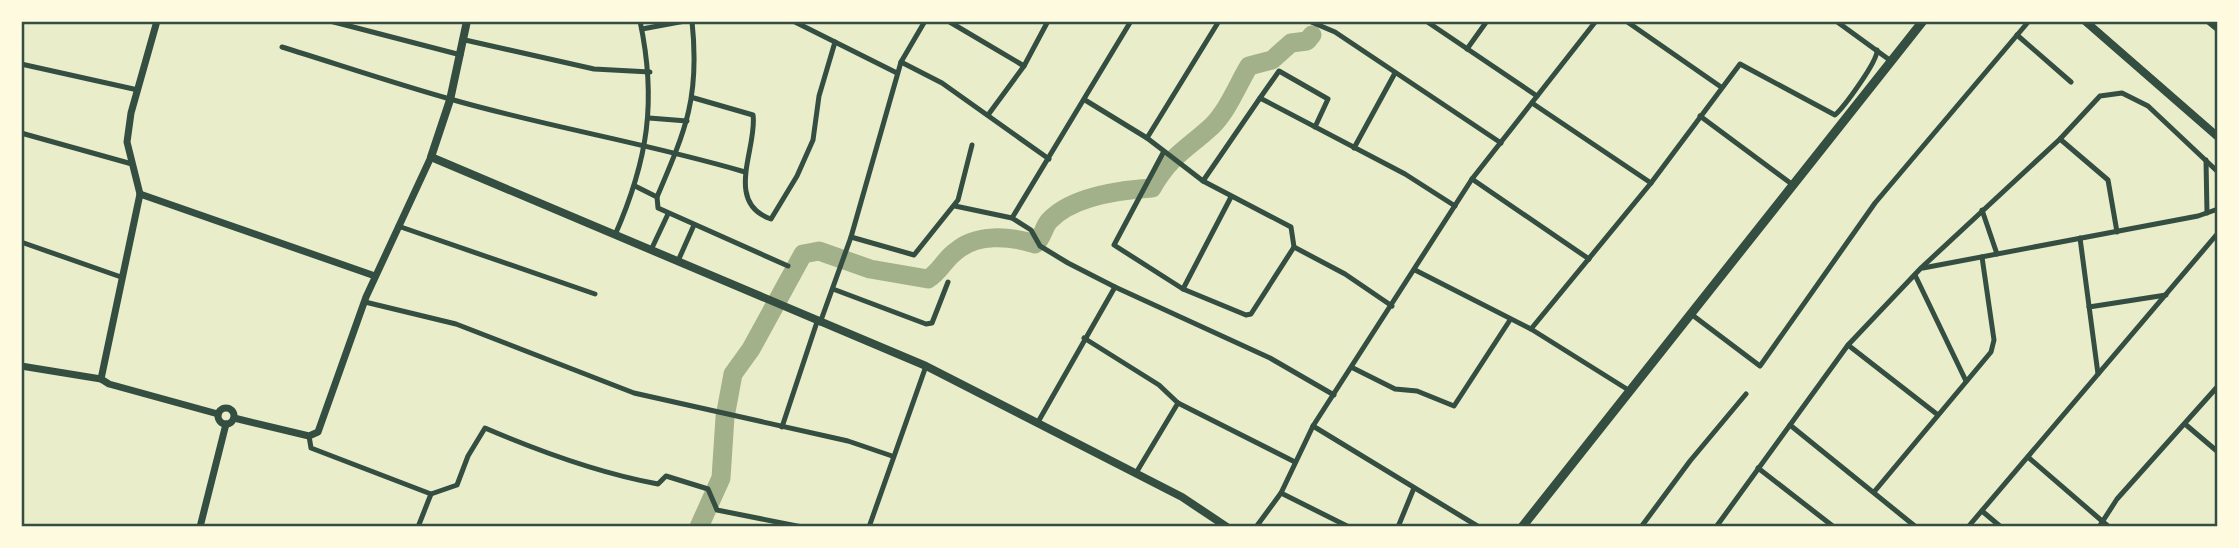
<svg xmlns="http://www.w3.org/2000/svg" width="2239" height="548" font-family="'Roboto Condensed',sans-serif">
<rect width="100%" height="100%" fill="#e9edc9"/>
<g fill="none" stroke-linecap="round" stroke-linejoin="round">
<path stroke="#a3b18a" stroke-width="19" d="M699 527 721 478 725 417 733 374 751 349 803 254 819 251 870 269 928 279C940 272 944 260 955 252 976 233 1010 236 1035 244 1043 238 1043 228 1049 221 1072 196 1120 190 1152 188 1171 155 1186 150 1212 126 1228 110 1237 86 1249 66L1272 60 1291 43 1307 41 1312 35"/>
<g stroke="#344e41" stroke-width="5">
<polyline points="330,21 461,55"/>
<polyline points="613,21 640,21"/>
<path d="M692 21C700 97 686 129 657 197L658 208 788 266"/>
<polyline points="793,21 897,73"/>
<polyline points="948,21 1024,66"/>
<polyline points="1131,21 1012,218 1031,230 1040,246 1068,263 1115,287 1270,358 1334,395"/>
<polyline points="1309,21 1335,32 1501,143"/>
<polyline points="1426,21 1537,96"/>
<polyline points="1626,21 1721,87"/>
<polyline points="1836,21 1891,61"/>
<polyline points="2207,21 2218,30"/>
<polyline points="642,29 685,21"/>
<polyline points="2017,35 2071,82"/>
<polyline points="465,40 594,69 650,72"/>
<path d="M282 47C337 64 393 83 450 99 547 127 647 143 745 172"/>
<polyline points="1467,49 1487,21"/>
<polyline points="901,62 942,83 1049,159"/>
<polyline points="21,64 138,90"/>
<path d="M694 98 753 115C758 146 723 203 771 219L797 176 813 140 819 96 835 42"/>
<polyline points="1260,98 1279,71 1328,99 1315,127"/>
<polyline points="1085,100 1147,138 1203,181 1291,227 1294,247 1345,274 1392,306"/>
<polyline points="1532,103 1651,183"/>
<polyline points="988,115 1024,66 1048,21"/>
<polyline points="1700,116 1793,185"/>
<polyline points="649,118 687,121"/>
<polyline points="21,133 132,164"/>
<polyline points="1147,138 1219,21"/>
<polyline points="2060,139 2108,180 2117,232"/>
<polyline points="1354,148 1395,73"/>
<polyline points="1163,153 1114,245 1183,289 1246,315 1251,314 1294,247"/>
<polyline points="2206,160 2207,213"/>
<polyline points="1472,179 1589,259"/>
<polyline points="1203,181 1260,98 1405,174 1455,206"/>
<polyline points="635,186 657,197"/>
<polyline points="955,206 1012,218"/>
<polyline points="1982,210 1997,254"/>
<polyline points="398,226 595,294"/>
<path d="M615 235C648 160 657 101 640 21"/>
<polyline points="851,237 914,255 958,200 972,145"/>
<polyline points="2080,238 2098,374"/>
<polyline points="21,242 121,277"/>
<polyline points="651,250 668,214"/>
<polyline points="678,261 694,225"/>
<polyline points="1923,268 2198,216 2218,209"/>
<polyline points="1415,270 1531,329 1630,391"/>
<polyline points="1915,275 1966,381"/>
<polyline points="833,289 926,324 932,323 948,282"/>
<polyline points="1183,289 1231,197"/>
<polyline points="365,302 456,324 634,393 848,441 892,456"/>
<polyline points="2089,307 2166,295"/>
<polyline points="1691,314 1760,366 1875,203 2029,21"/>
<polyline points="820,323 851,237 901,62 925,21"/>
<path d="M1531 329 1651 183 1740 64 1835 115C1844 107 1878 61 1877 50"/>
<polyline points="1084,338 1159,385 1178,403 1295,462"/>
<polyline points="1848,345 1938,415"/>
<polyline points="1353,368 1395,389 1417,391 1454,406 1510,320"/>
<polyline points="1038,422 1115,287"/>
<polyline points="2185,424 2218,452"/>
<polyline points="1790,425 1916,527"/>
<polyline points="1313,426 1479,527"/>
<polyline points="782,427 817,322"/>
<polyline points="309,436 311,448 431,494"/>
<polyline points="2028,457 2109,527"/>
<polyline points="1758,468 1834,527"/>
<polyline points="1136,473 1178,403"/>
<polyline points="1874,492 1991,352 1994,340 1982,257"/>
<polyline points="1281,493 1349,527"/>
<polyline points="1982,511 2001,527"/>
<path d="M418 527 431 494 457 485 468 456 485 428C541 452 598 473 658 484L666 476 708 489 717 510 802 527"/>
<polyline points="869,527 926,366"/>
<polyline points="1256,527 1281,493 1313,426 1472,179 1596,21"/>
<polyline points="1398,527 1414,488"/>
<polyline points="1641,527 1690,461 1746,394"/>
<polyline points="1716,527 1848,345 1921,268 2060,139 2100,96 2122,93 2148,106 2218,172"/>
<polyline points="1968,527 2218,233"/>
<polyline points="2099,527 2117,499 2218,386"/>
</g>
<g stroke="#344e41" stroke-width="7">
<polyline points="140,194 127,142 131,113 157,21"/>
<polyline points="21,366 101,379"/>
<circle cx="226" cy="416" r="8"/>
<polyline points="218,414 109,384 101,379 140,194 375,276"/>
<polyline points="234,418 309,436 318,432 366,297 431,157"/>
<polyline points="200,527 226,424"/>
</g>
<g stroke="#344e41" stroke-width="8">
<polyline points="467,21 450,100 431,157 926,366 1182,497 1227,527"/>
<polyline points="2085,21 2218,137"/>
</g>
<polyline stroke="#344e41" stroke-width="9" points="1522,527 1923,21"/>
</g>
<rect width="2239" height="548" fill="none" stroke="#fefae0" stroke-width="46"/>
<rect x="23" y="23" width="2193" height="502" fill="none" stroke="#344e41" stroke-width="2.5"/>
</svg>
